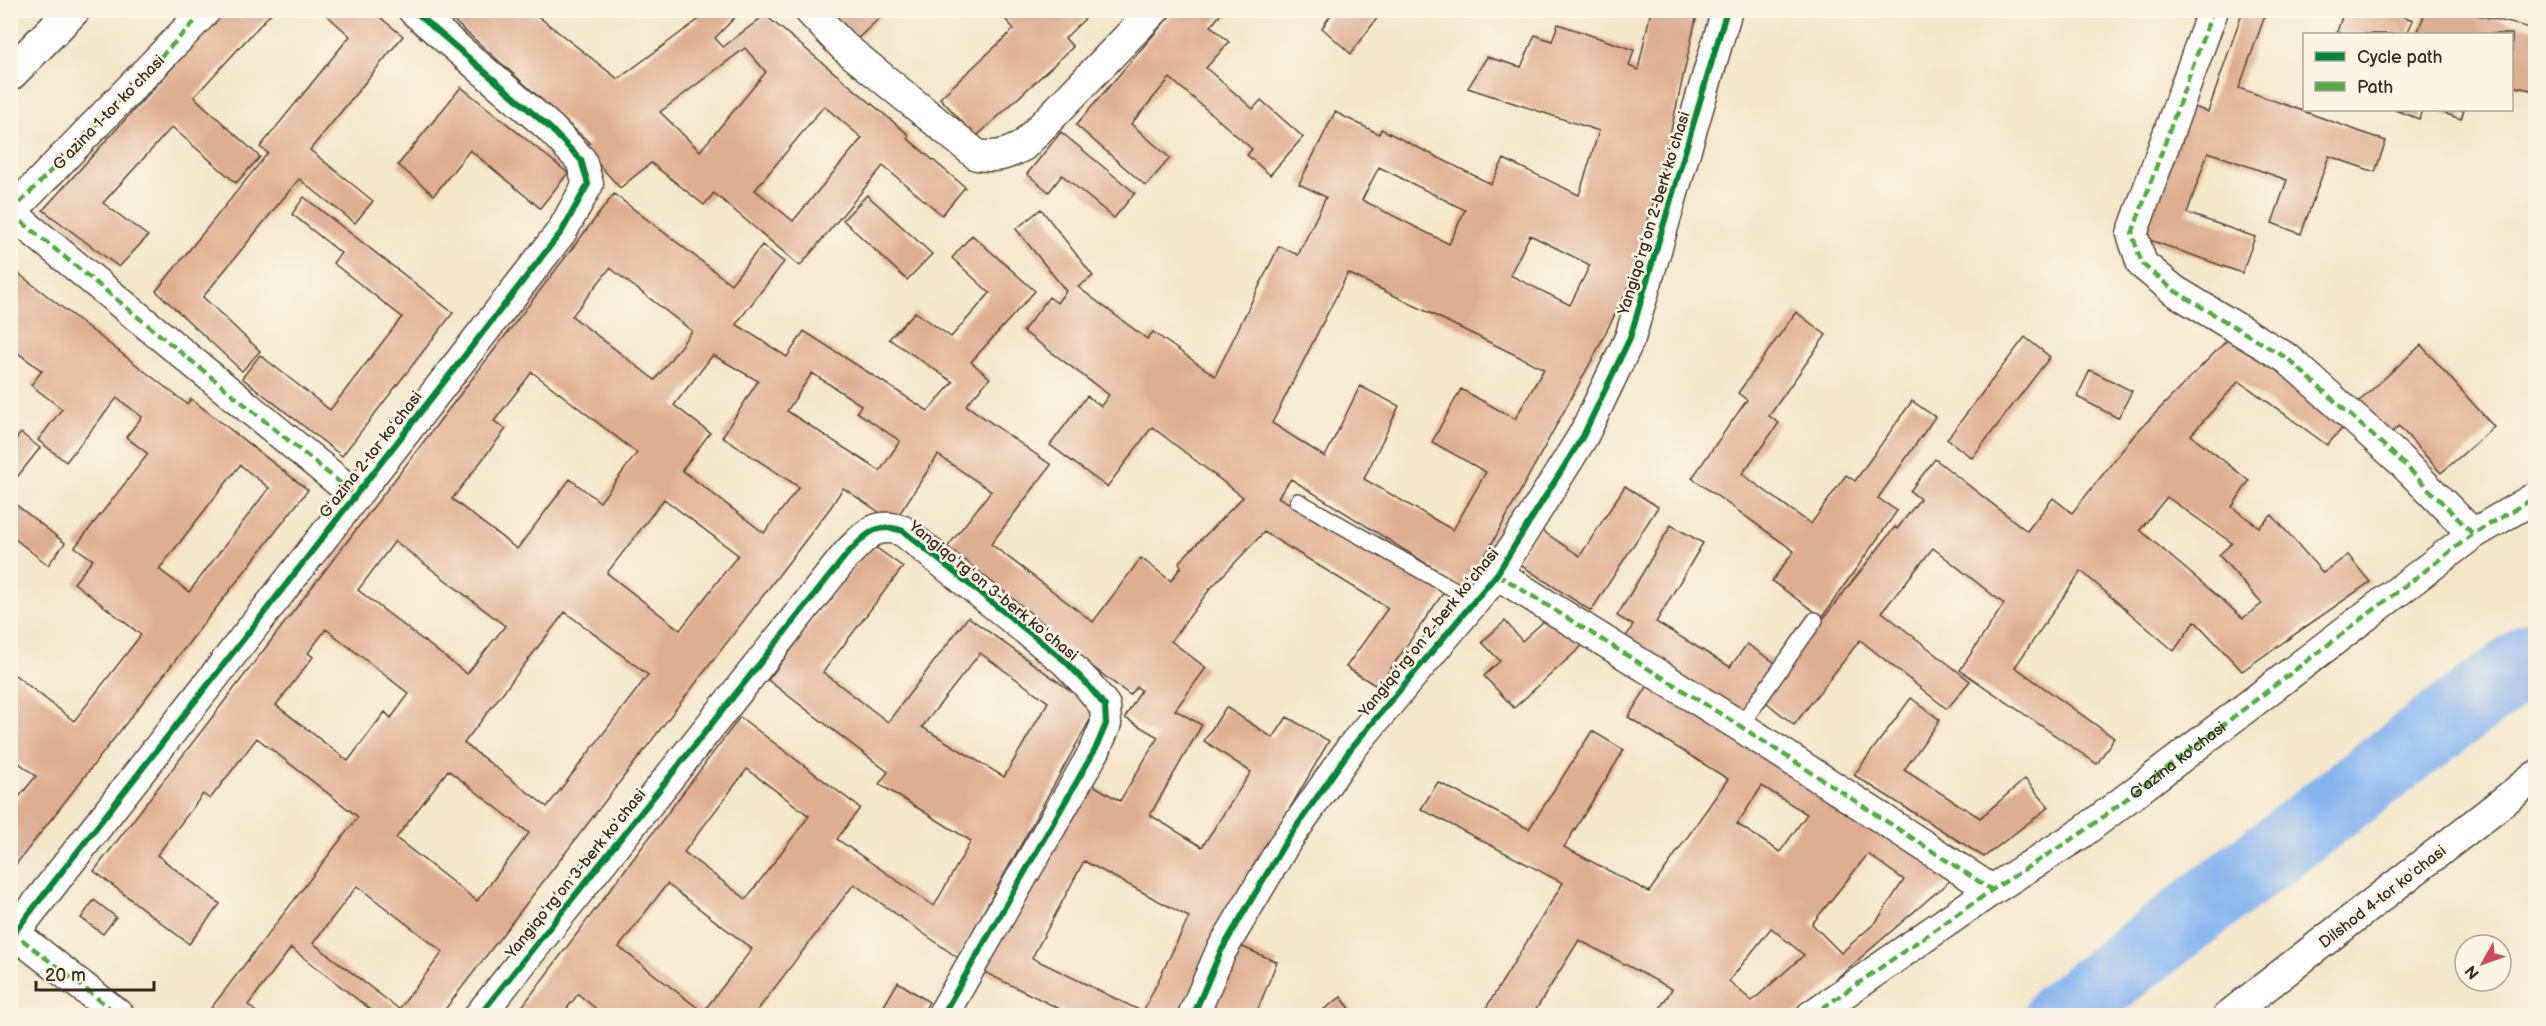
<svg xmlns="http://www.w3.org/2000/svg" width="2546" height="1026" font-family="'Balsamiq Sans',sans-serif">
<rect width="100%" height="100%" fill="#fcf5e5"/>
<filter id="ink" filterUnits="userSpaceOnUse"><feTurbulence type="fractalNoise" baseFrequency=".0167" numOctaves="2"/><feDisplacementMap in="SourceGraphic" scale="12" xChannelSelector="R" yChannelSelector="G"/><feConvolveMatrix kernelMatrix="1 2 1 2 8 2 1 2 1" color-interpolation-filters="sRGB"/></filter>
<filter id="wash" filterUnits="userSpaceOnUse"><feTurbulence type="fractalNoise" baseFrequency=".008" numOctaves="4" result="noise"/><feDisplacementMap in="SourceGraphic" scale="24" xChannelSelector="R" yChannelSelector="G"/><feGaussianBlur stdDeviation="1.35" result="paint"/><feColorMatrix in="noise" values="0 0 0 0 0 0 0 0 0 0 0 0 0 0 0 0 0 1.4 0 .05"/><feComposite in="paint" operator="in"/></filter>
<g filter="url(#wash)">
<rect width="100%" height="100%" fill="#f3e6ca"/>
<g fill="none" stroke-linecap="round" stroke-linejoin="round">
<polyline stroke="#84b4ef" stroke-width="70" points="2059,1016 2411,747 2536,655"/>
</g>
<g id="blocks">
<g fill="#dcae93" fill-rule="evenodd">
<polygon points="225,10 274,10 194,97 260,157 236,183 172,127 103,203 148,236 119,267 43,210"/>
<polygon points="321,10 371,10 403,36 310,150 373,201 355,223 299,179 203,297 260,351 242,371 156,291 268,153 260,147 350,36"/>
<path d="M442 10H530L618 79 698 20 688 10H742L715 38 723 47 765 15 909 135 907 138 965 187 942 215 883 166 800 266 714 193 704 205 651 163 620 188 585 149 590 143ZM745 48 766 72 700 151 660 112ZM824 106 862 138 793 221 755 190Z"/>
<polygon points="826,10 888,10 855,41"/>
<polygon points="997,10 1094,10 1065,38 1073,47 976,137 940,98 1014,29"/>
<polygon points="1175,10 1224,10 1211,26 1229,42 1206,68 1253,109 1261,100 1303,137 1270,175 1247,155 1252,149 1170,78 1131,124 1170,158 1146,186 1076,125"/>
<polygon points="1334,10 1383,10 1351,54 1322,28"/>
<path d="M1651 10H1698L1642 260 1593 358 1467 589 1291 479 1278 497 1444 592 1378 687 1346 667 1388 608 1264 532 1210 589 1171 641 1206 668 1175 710 1202 725 1150 815 1202 847 1251 772 1204 741 1226 707 1273 738 1287 717 1329 741 1233 906 1181 1016H1074L982 971 1088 782 1120 801 1158 737 1125 718 1141 690 1137 687 1130 695 942 554 991 491 938 455 894 522 843 488 831 507 440 1016H379L291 948 248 1005 261 1016H205L358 817 257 738 210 799 203 794 157 855 220 904 189 944 94 871 614 194 731 284 762 245 784 262 736 324 787 357 804 331 928 411 953 382 889 339 915 312 951 337 990 293 952 258 972 235 1035 291 971 362 990 378 966 405 1051 465 991 544 1093 622 1141 558 1171 581 1181 567 1179 562 1243 497 1152 427 1107 487 1050 445 1087 396 1101 406 1109 395 1023 331 1049 297 1057 303 1066 291 1016 229 1041 209 1093 276 1078 287 1147 339 1153 332 1215 376 1279 246 1298 255 1326 197 1299 184 1335 112 1379 134 1381 129 1491 184 1504 159 1579 195 1599 131 1468 88 1487 57 1521 67 1535 35 1552 41 1558 24 1634 50 1629 66 1638 70ZM1379 167 1465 210 1449 244 1362 200ZM1530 235 1590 265 1570 305 1510 275ZM610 268 692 331 655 380 572 316ZM1348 273 1544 369 1515 419 1461 389 1432 442 1486 472 1453 530 1364 479 1399 406 1360 386 1325 457 1272 423ZM713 355 758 381 722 437 799 487 764 533 682 470 710 433 674 405ZM532 372 637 453 600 502 570 479 517 549 452 499 506 429 494 421ZM812 373 861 405 857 412 900 441 880 471 787 411ZM664 499 738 555 680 630 607 573ZM395 541 505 626 467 674 358 590ZM565 612 648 675 547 807 464 743ZM326 629 409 694 391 718 385 712 348 761 276 705 313 657 308 653ZM448 770 529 833 477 901 396 838ZM1084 861 1189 917 1143 1012 1032 958ZM357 886 443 952 399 1009 313 943Z"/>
<polygon points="2243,10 2267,10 2239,88 2386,141 2375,172 2329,156 2301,234 2272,223 2287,180 2208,152 2187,213 2255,237 2242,273 2136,235 2183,103 2208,112"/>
<polygon points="2344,10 2386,10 2413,20 2407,34 2344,34 2337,32"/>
<polygon points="2426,10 2457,10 2535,29 2535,91 2512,86 2512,34 2417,34"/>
<polygon points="461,87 568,173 540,208 470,150 434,195 398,165"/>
<polygon points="2395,110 2422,110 2419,119"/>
<polygon points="2435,110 2464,110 2461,119"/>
<polygon points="1061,132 1135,193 1114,218 1062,175 1049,192 1027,174"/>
<polygon points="867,195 932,254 907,280 843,220"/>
<polygon points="304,197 453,313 342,456 242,378 260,355 330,410 402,317 333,263 341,253 292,214"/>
<path d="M10 267 187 404 191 399 308 490 10 872V808L36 776 10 756V671L74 721 141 635 74 583 93 560 75 547 148 454 126 437 142 417 117 398 66 462 38 440 62 409 31 385 42 371 10 347ZM240 465 269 488 189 592 159 569Z"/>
<polygon points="1796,312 1826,335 1769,416 1779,423 1742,474 1811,524 1846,475 1855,481 1912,401 1935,417 1878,498 1897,511 1822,617 1772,581 1794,551 1692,478 1747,400 1738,393"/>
<polygon points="2025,337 2050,357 1972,458 1947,439"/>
<path d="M2230 337 2349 421 2327 445 2239 381 2191 435 2249 481 2232 507 2259 527 2272 515 2323 573 2348 555 2370 582 2242 671 2195 621 2174 651 2081 571 2015 667 2114 738 2097 764 1960 670 2004 604 1933 548 1882 612 1970 681 1947 709 1860 640 1794 725 1761 698 1895 527 1897 529 1920 499 1910 491 1935 459 2027 531 2053 498 2072 513 2136 433ZM2167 497 2232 543 2219 555 2262 604 2243 618 2140 530Z"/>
<polygon points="2421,345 2494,427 2441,473 2399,426 2383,440 2354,406"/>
<polygon points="2090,370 2132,391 2118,418 2077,397"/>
<polygon points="21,433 40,448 10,486 10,446"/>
<polygon points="1625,486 1658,507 1591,611 1516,562 1538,528 1580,556"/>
<polygon points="10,500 65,543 48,565 10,535"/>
<polygon points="1671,525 1703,543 1656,622 1730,667 1747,644 1780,666 1741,720 1620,647 1633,625 1617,616"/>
<path d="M871 544 903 567 823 672 888 722 968 617 1096 709 958 958 854 884 753 1016H605L578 994 561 1016H515L740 717 860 808 837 839 934 906 971 841 879 784 888 772 768 680ZM980 653 1048 702 1004 777 922 727ZM747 769 809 816 746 899 684 852ZM667 884 752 949 703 1012 619 947Z"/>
<polygon points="1553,613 1582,646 1514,708 1484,676 1500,661 1482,642 1505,621 1522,641"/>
<path d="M1652 679 1961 871 1793 1016H1768L1763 1012 1758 1016H1655L1672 989 1579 940 1532 1016H1481L1563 883 1421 809 1438 782 1529 829 1592 731 1624 750 1564 847 1649 892 1728 779 1628 717ZM1762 786 1807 814 1780 852 1737 824ZM1868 854 1904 880 1876 922 1841 953 1812 924ZM1771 928 1804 955 1752 1001 1729 981Z"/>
<polygon points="1911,698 1940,720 1904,770 1980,818 2025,779 2049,807 1984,857 1854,775"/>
<polygon points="94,900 116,917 103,934 81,918"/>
<polygon points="1231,942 1277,962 1255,1016 1200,1016"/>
<polygon points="898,982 929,1002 921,1016 878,1016"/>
<polygon points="1341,997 1356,1016 1327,1016 1323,1010"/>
</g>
</g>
</g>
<g filter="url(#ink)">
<use href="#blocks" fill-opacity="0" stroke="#574638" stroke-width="1.5"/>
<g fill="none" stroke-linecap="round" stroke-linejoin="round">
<g stroke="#574638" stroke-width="18">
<g id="lane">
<polyline points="1298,501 1473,600"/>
<polyline points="1740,726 1815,620"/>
</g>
</g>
<g stroke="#574638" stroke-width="33">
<g id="street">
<path d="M809 10 843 46 977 155C996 158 1006 155 1023 146L1154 10"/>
<polyline points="2213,10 2132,234 2142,264 2175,291 2288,359 2400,460 2473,534"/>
<polyline points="10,213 206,10"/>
<polyline points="11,213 355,495"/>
<polyline points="1497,574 1740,726 1992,890"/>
<polyline points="10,930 120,1016"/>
<polyline points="14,933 562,231 588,184 581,160 549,127 413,10"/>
<path d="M479 1016 847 554C865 536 875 521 903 531L1065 661 1088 685 1105 706 1106 724 1095 750 942 1016"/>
<polyline points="1193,1016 1221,951 1285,843 1352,747 1497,574 1583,436 1630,338 1727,10"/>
<path id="s1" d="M1811 1016 1992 890 2083 832 2473 534 2536 497"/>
<polyline points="2228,1016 2536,776"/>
</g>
</g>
<g stroke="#574638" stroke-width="36">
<polyline id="primary" points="10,74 73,10"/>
</g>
<use href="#lane" stroke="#fff" stroke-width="15"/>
<use href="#street" stroke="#fff" stroke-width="30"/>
<use href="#primary" stroke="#fff" stroke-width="33"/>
<g stroke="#55ab43" stroke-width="4.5" stroke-dasharray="9 4.5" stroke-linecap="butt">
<polyline points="2213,10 2132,234 2142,264 2175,291 2288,359 2400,460 2473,534"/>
<polyline points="10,213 206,10"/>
<polyline points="11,213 355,495"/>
<polyline points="1497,574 1740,726 1992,890"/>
<polyline points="11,931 120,1016"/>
<polyline points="1811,1016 1992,890 2083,832 2473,534 2536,497"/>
</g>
<g stroke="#fcf5e5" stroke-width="10">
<g id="cycleway">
<polyline points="14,933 562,231 588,184 581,160 549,127 413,10"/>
<path d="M479 1016 847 554C865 536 875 521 903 531L1065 661 1088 685 1105 706 1106 724 1095 750 942 1016"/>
<polyline points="1193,1016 1221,951 1285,843 1352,747 1497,574 1583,436 1630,338 1727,10"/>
</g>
</g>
<use href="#cycleway" stroke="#00873e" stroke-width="6"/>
</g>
</g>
<g text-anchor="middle" stroke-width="5" stroke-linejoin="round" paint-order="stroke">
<g font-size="16" fill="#3b2a1e" stroke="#fcf5e5">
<text transform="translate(108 112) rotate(-46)" y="6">Gʻazina 1-tor koʻchasi</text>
<text transform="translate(1653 213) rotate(-73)" y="6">Yangiqoʻrgʻon 2-berk koʻchasi</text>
<text transform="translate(370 454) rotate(-52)" y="6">Gʻazina 2-tor koʻchasi</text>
<text transform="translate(994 590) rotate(39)" y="6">Yangiqoʻrgʻon 3-berk koʻchasi</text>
<text transform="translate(1428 632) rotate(-51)" y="6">Yangiqoʻrgʻon 2-berk koʻchasi</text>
<text dy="6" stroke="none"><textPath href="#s1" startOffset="447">G'azina ko'chasi</textPath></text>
<text transform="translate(575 873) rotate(-51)" y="6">Yangiqoʻrgʻon 3-berk koʻchasi</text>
<text transform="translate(2382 896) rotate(-38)" y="6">Dilshod 4-tor koʻchasi</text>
</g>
</g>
<rect width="2546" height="1026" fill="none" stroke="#fcf5e5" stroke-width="36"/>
<rect x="2303" y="33" width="210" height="78" fill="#fcf5e5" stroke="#afa495" stroke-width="1.5"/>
<rect x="2315" y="52" width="30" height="9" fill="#00873e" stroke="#afa495" stroke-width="1.5"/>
<text x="2357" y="63" font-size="18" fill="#3b2a1e">Cycle path</text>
<rect x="2315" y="82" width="30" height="9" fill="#55ab43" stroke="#afa495" stroke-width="1.5"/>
<text x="2357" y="93" font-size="18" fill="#3b2a1e">Path</text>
<g transform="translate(2483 963) rotate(230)"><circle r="28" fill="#fcf5e5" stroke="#afa495" stroke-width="1.5"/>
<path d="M0-4.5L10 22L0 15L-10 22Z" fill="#d1495b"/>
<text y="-9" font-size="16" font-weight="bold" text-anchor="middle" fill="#3b2a1e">N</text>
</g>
<path d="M36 981v9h118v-9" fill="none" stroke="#3b2a1e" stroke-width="3"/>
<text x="45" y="981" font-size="18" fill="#3b2a1e" stroke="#fcf5e5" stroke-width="4.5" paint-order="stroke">20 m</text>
</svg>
